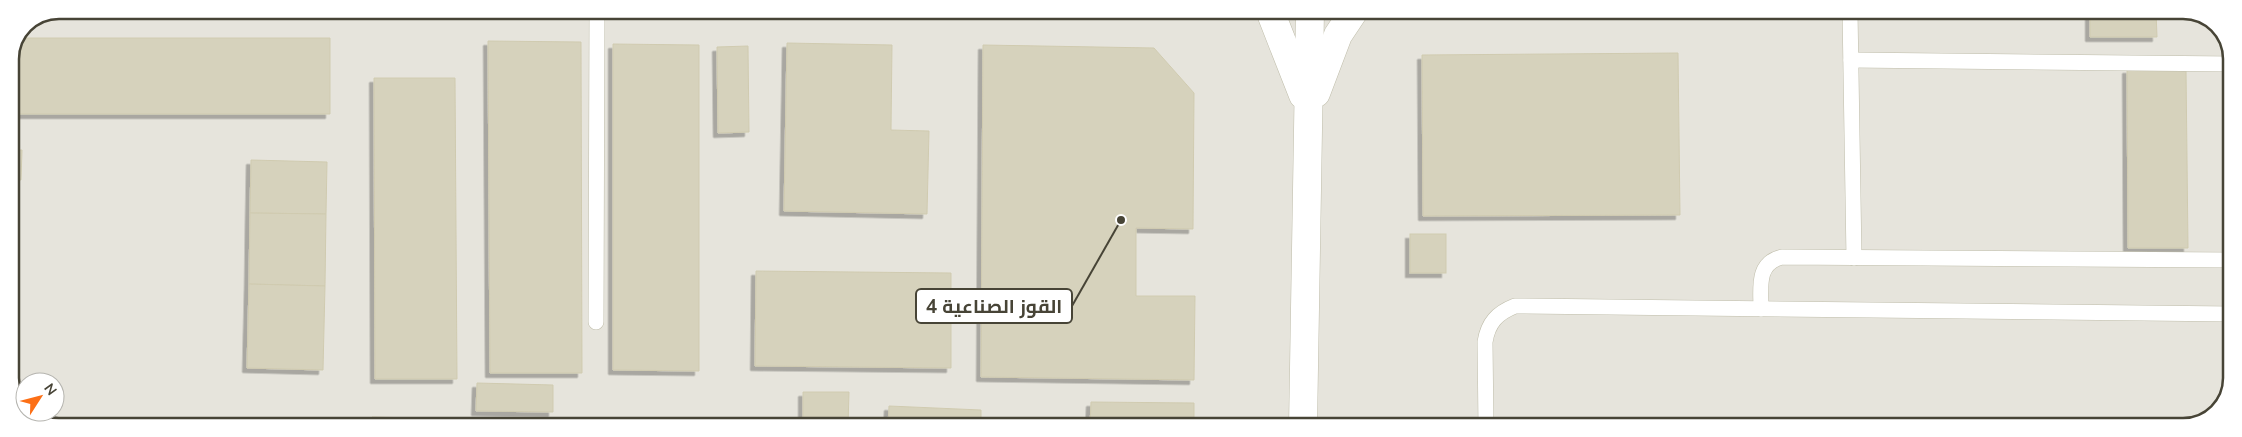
<svg xmlns="http://www.w3.org/2000/svg" width="2242" height="437" font-family="'Nunito Sans',Cairo,sans-serif">
<defs>
<filter id="shadow"><feDropShadow dx="-4.5" dy="4.5" stdDeviation="0" flood-color="#0004"/></filter>
</defs>
<rect width="100%" height="100%" fill="#f4f3e7"/>
<path fill="#e6e4dc" fill-rule="evenodd" d="M59 10 2193 11 2220 26 2232 53 2231 388 2215 415 2184 427 49 426 24 413 10 384V58L24 24ZM25 382H55V412H25Z"/>
<g fill="#d6d2bc" stroke="#d0cbb0" filter="url(#shadow)">
<polygon points="2090,11 2156,11 2157,37 2090,37"/>
<polygon points="19,38 330,38 330,114 10,114 10,58"/>
<polygon points="488,41 581,42 582,373 490,373"/>
<polygon points="787,43 892,45 891,130 929,131 927,214 784,211"/>
<polygon points="613,44 699,45 699,371 613,370"/>
<polygon points="983,45 1154,48 1194,93 1193,229 1136,228 1136,296 1195,296 1194,380 981,377"/>
<polygon points="748,46 749,132 718,133 717,47"/>
<polygon points="1678,53 1680,215 1423,216 1422,55"/>
<polygon points="2127,69 2186,69 2188,248 2128,248"/>
<polygon points="374,78 455,78 457,379 375,379"/>
<polygon points="10,150 22,150 21,180 10,180"/>
<polygon points="251,160 327,162 326,214 250,213"/>
<polygon points="10,211 14,211 15,241 10,241"/>
<polygon points="250,213 326,214 325,286 249,284"/>
<rect x="1410" y="234" width="36" height="39"/>
<polygon points="756,271 951,273 951,368 755,366"/>
<polygon points="249,284 325,286 323,370 247,368"/>
<polygon points="477,383 553,385 553,412 476,411"/>
<polygon points="803,392 849,392 848,426 803,426"/>
<polygon points="1091,402 1194,403 1194,427 1090,427"/>
<polygon points="889,406 981,410 981,426 888,426"/>
<polygon points="372,417 458,419 458,426 372,426"/>
</g>
<g fill="none" stroke-linecap="round" stroke-linejoin="round">
<g stroke="#bfbdaa" stroke-width="16">
<g id="lane">
<polyline points="1850,11 1854,258"/>
<polyline points="1851,60 2232,64"/>
<path d="M1761 309C1761 288 1756 263 1782 257L2231 260"/>
<polyline points="596,322 597,10"/>
<path d="M1486 427 1485 342C1488 323 1497 313 1515 306L2231 314"/>
</g>
</g>
<g stroke="#bfbdaa" stroke-width="29">
<g id="street">
<polyline points="1270,11 1303,95"/>
<polyline points="1316,93 1338,35 1354,11"/>
<polyline points="1303,427 1310,11"/>
</g>
</g>
<use href="#lane" stroke="#fff" stroke-width="15"/>
<use href="#street" stroke="#fff" stroke-width="28"/>
</g>
<path d="M0 0H2242V437H0ZM59 19H2183A40 40 0 0 1 2223 59V378A40 40 0 0 1 2183 418H59A40 40 0 0 1 19 378V59A40 40 0 0 1 59 19Z" fill="#fff" fill-rule="evenodd"/>
<path fill="none" stroke="#474436" stroke-width="2.5" d="M59 19H2183A40 40 0 0 1 2223 59V378A40 40 0 0 1 2183 418H59A40 40 0 0 1 19 378V59A40 40 0 0 1 59 19Z"/>
<path fill="none" stroke="#474436" stroke-width="2" d="M1121 220L1072 306"/>
<circle fill="#474436" stroke="#fff" stroke-width="2" cx="1121" cy="220" r="5"/>
<rect fill="#fff" stroke="#474436" stroke-width="2" x="916" y="289" width="156" height="34" rx="5"/>
<g font-size="19" text-anchor="middle" font-weight="bold" fill="#474436">
<text x="994" y="313">القوز الصناعية 4</text>
</g>
<g transform="translate(40 397) rotate(54)"><circle r="24" fill="#ffffff" stroke="#b5b4af"/>
<path d="M0-4L9 19L0 12L-9 19Z" fill="#fc6f16"/>
<text y="-8" font-size="14" font-weight="bold" text-anchor="middle" fill="#474436">N</text>
</g>
</svg>
